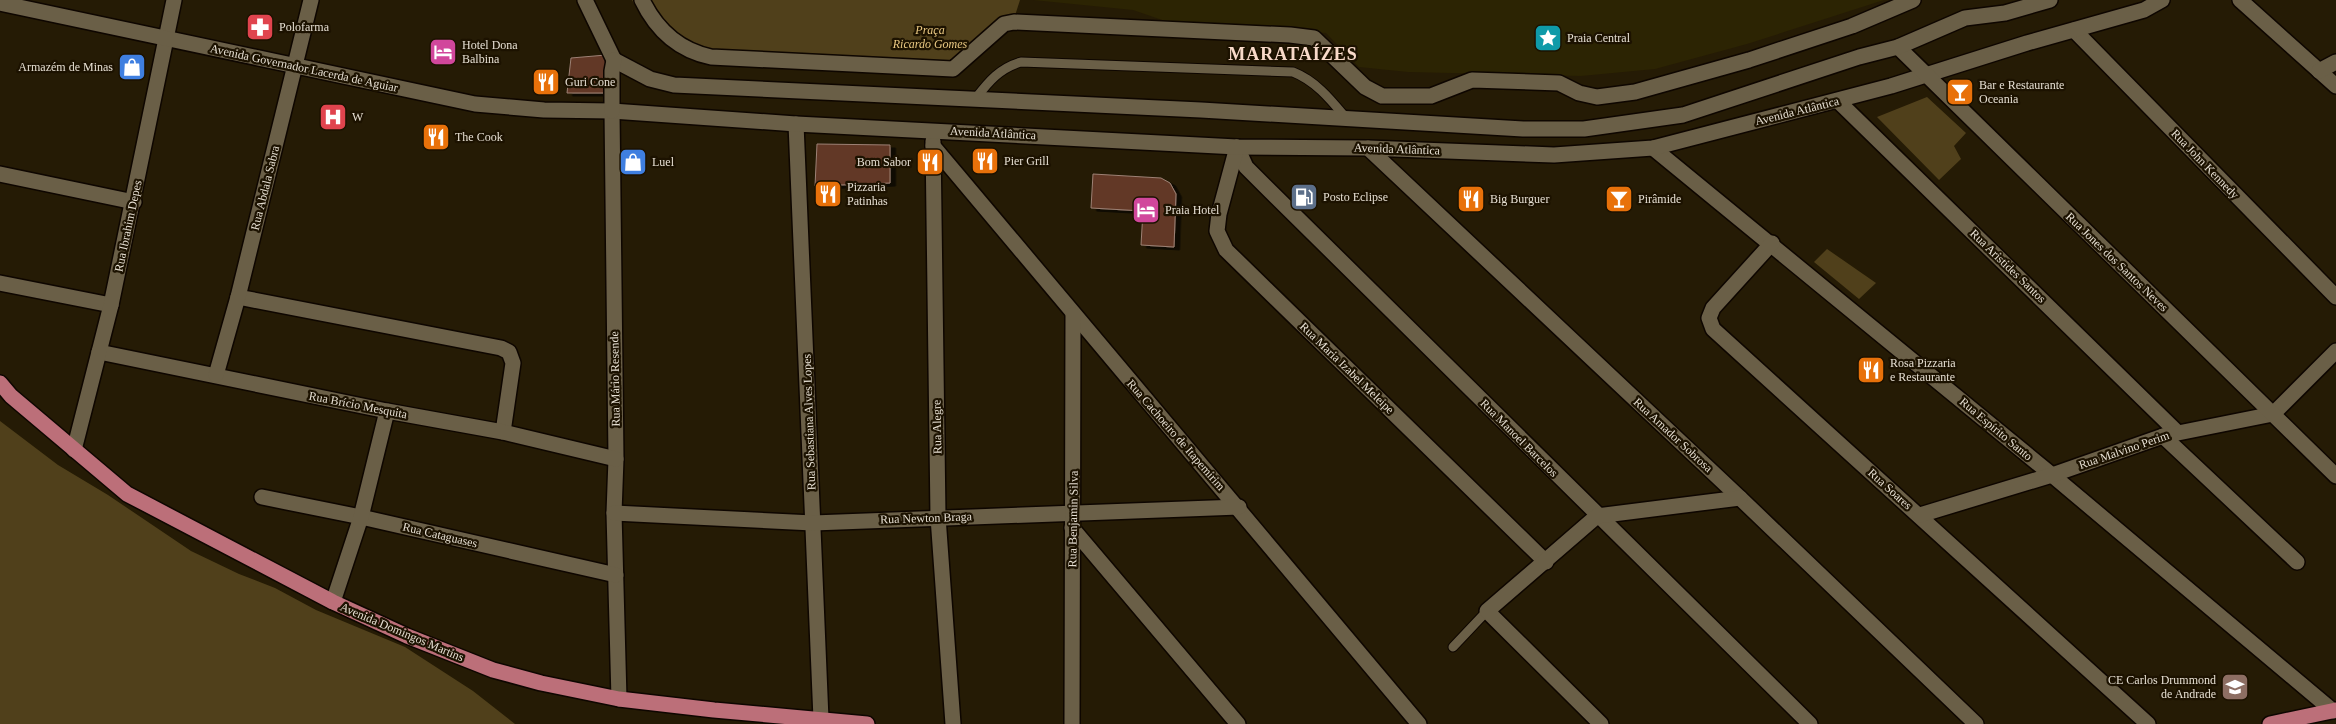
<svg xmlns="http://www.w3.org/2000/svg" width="2336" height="724" font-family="'Times New Roman',serif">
<defs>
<filter id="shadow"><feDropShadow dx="5.5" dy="3" stdDeviation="0" flood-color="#0009"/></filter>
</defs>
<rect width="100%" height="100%" fill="#251b05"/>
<g fill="#50401b">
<path d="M632 0H1020L1011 28 955 76 697 62C665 52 647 28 632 0Z"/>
<polygon points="1927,97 1966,133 1954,146 1961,159 1939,180 1877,117"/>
<polygon points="1827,249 1876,283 1859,299 1814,262"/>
<polygon points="0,421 58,465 108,495 191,551 239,574 275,588 316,610 405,647 473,691 515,724 0,724"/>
</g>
<polygon fill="#2c2403" points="1033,0 1884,0 1747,44 1655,69 1581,76 1408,72 1359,67 1326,33 1165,21 1133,10"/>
<g fill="#623825" stroke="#9d8175" filter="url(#shadow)">
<polygon points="606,55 605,93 567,93 571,58"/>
<polygon points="817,144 890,145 890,183 815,186"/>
<polygon points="1093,174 1161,178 1170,183 1176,194 1174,247 1141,245 1143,211 1091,208"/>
</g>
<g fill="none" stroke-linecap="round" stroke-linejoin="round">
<g stroke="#0e0600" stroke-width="11">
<g id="lane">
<path d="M976 98C989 81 1000 68 1021 62L1293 72C1316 81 1331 100 1346 118"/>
<polyline points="1453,647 1487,611"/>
</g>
</g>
<g stroke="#0e0600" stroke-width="18">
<g id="street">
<path d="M642 0C656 29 678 50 711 57L953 69 1004 24 1014 22 1290 35 1314 38 1365 87 1382 96H1431L1472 80 1559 83 1579 93 1597 97 1635 92 1749 60 1852 26 1913 0"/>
<polyline points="2240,0 2336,86"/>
<polyline points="2074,30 2336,297"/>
<polyline points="2319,71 2336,62"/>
<polyline points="1838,101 2177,432"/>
<polyline points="612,111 616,459 614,513 619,699"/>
<polyline points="796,124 821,719"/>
<polyline points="933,141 938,517 953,724"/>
<polyline points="933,146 1419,724"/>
<polyline points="1237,147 1246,167 1265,186 1810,724"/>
<polyline points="1237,147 1219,214 1217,231 1226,250 1546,562"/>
<polyline points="1368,148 1740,498 1976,724"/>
<polyline points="1653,148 2052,475 2333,711"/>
<polyline points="0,174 134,202"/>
<polyline points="1772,243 1713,308 1709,318 1713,329 2148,724"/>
<polyline points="0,283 111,305"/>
<polyline points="238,297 501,348 509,352 513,363 503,432"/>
<polyline points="99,352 387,411 503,432 616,459"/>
<polyline points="216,375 238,297 311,0"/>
<polyline points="2163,436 2297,562"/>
<polyline points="74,450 111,305 174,0"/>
<polyline points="262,497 361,517 616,575"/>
<polyline points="614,513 813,523 1239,507"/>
<polyline points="1920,515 2052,475 2163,436 2273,414 2336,351"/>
<polyline points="1072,528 1238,724"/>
<polyline points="333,602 361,517 387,411"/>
<polyline points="1072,724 1073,315"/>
<polyline points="1601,724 1487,611 1597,516 1740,498"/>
</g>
</g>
<g stroke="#0e0600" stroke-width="18">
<g id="secondary">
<polyline points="585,0 614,60"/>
<polyline points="0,3 475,104 544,110 612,111 796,124 1237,147 1368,148 1554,155 1653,148 1891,86 2027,43 2144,10 2162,0"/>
<polyline points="1898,47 2336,476"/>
<polyline points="614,60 650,79 674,85 1201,110 1523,129 1584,129 1683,115 1859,57 1898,47 1965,18 2005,13 2050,0"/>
<polyline points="612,111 612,71 614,60"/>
</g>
</g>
<g stroke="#0e0600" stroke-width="18">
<g id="primary">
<polyline points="0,383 11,396 127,494 333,602 407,636 493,670 541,683 619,699 714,710 867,724"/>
<polyline points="2270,724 2336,710"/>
</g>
</g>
<use href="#lane" stroke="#6a5f47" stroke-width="9"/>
<use href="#street" stroke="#6a5f47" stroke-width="15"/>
<use href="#secondary" stroke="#6a5f47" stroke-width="15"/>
<use href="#primary" stroke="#bc6f79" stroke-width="15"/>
</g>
<defs>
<g id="pharmacy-square" transform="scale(1.4375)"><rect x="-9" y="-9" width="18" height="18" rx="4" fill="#e0444e" stroke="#1c1200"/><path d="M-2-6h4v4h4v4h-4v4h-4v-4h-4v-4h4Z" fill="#fff"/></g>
<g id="sight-square" transform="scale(1.4375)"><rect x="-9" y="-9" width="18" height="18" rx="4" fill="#0f9aa8" stroke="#1c1200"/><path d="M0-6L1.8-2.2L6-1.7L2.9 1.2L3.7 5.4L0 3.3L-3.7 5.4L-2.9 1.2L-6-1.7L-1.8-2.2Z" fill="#fff"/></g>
<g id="hotel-square" transform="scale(1.4375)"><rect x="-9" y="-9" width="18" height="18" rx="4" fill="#d1479c" stroke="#1c1200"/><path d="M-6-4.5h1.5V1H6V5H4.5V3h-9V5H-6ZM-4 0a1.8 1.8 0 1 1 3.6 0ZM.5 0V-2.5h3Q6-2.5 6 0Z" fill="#fff"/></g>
<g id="shop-square" transform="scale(1.4375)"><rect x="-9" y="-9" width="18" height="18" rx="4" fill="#3f7fe0" stroke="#1c1200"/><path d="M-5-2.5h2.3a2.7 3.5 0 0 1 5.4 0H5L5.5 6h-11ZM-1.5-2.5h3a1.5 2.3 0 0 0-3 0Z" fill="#fff"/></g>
<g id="restaurant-square" transform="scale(1.4375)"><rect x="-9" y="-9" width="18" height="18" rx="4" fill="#e8710a" stroke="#1c1200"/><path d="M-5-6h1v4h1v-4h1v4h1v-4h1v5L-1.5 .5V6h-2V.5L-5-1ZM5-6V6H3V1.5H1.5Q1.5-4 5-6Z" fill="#fff"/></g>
<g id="bar-square" transform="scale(1.4375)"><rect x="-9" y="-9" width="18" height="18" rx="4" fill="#e8710a" stroke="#1c1200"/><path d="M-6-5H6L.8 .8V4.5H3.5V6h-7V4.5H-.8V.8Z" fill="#fff"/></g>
<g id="hospital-square" transform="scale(1.4375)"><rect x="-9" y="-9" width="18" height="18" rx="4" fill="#e0444e" stroke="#1c1200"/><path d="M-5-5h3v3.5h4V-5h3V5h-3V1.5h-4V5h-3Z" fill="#fff"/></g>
<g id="fuel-square" transform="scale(1.4375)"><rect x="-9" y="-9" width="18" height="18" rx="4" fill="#5c6f8a" stroke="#1c1200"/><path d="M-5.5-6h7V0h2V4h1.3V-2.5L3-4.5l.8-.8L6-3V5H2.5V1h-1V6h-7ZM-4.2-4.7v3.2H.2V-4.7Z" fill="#fff"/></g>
<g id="school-square" transform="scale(1.4375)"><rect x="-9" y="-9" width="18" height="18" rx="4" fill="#8d6e63" stroke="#1c1200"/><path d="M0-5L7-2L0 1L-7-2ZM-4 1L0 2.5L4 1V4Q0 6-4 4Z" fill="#fff"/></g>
</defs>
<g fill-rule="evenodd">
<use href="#pharmacy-square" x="260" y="27"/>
<use href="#sight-square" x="1548" y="38"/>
<use href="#hotel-square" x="443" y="52"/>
<use href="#shop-square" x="132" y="67"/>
<use href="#restaurant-square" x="546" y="82"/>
<use href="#bar-square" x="1960" y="92"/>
<use href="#hospital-square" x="333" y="117"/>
<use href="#restaurant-square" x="436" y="137"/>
<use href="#restaurant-square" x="985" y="161"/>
<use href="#shop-square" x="633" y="162"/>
<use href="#restaurant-square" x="930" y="162"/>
<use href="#restaurant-square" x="828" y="194"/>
<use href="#fuel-square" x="1304" y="197"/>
<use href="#restaurant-square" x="1471" y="199"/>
<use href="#bar-square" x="1619" y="199"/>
<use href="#hotel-square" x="1146" y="210"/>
<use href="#restaurant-square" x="1871" y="370"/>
<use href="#school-square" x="2235" y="687"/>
</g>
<g text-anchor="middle" stroke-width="4.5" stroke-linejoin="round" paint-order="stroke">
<g font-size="12" fill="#e6dfd2" stroke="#1c1200" text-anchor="start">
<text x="279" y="31">Polofarma</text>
<text x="1567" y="42">Praia Central</text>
<text x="462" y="49">Hotel Dona<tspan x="462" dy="14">Balbina</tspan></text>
<text x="113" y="71" text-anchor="end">Armazém de Minas</text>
<text x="565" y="86">Guri Cone</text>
<text x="1979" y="89">Bar e Restaurante<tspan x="1979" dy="14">Oceania</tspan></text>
<text x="352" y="121">W</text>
<text x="455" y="141">The Cook</text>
<text x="1004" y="165">Pier Grill</text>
<text x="652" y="166">Luel</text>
<text x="911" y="166" text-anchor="end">Bom Sabor</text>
<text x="847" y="191">Pizzaria<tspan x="847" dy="14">Patinhas</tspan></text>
<text x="1323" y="201">Posto Eclipse</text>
<text x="1490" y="203">Big Burguer</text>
<text x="1638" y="203">Pirâmide</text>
<text x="1165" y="214">Praia Hotel</text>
<text x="1890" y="367">Rosa Pizzaria<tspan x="1890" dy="14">e Restaurante</tspan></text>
<text x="2216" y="684" text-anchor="end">CE Carlos Drummond<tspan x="2216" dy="14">de Andrade</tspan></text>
</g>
<g font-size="12" font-style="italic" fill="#eac982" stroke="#1c1200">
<text x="930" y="34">Praça<tspan x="930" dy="14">Ricardo Gomes</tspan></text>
</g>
<g font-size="12" fill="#e6dfd2" stroke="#1c1200">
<text transform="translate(304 68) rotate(12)" y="4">Avenida Governador Lacerda de Aguiar</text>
<text transform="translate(1797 111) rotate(-14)" y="4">Avenida Atlântica</text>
<text transform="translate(993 133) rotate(3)" y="4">Avenida Atlântica</text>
<text transform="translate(1397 149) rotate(2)" y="4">Avenida Atlântica</text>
<text transform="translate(2205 164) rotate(46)" y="4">Rua John Kennedy</text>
<text transform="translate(265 188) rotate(-76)" y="4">Rua Abdala Sabra</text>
<text transform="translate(128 226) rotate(-78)" y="4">Rua Ibrahim Depes</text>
<text transform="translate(2117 262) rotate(44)" y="4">Rua Jones dos Santos Neves</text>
<text transform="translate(2008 266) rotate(44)" y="4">Rua Aristides Santos</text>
<text transform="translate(1347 368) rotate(44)" y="4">Rua Maria Izabel Meleipe</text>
<text transform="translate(615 379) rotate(-91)" y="4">Rua Mário Resende</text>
<text transform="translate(358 405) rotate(11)" y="4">Rua Brício Mesquita</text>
<text transform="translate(809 422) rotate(-92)" y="4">Rua Sebastiana Alves Lopes</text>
<text transform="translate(937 427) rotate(-91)" y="4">Rua Alegre</text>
<text transform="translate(1996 429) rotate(40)" y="4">Rua Espírito Santo</text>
<text transform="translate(1176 435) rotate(49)" y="4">Rua Cachoeiro de Itapemirim</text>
<text transform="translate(1673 435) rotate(43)" y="4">Rua Amador Sobrosa</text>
<text transform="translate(1519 438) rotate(45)" y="4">Rua Manoel Barcelos</text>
<text transform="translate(2124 450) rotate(-19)" y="4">Rua Malvino Perim</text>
<text transform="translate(1890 489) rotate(42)" y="4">Rua Soares</text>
<text transform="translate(926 518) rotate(-2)" y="4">Rua Newton Braga</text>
<text transform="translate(1073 519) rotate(-89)" y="4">Rua Benjamin Silva</text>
<text transform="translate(440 535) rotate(13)" y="4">Rua Cataguases</text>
<text transform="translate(402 632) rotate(23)" y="4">Avenida Domingos Martins</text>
</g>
<g font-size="18" font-weight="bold" letter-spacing="1" fill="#f8dac9" stroke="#1c1200">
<text x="1293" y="60">MARATAÍZES</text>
</g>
</g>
</svg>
